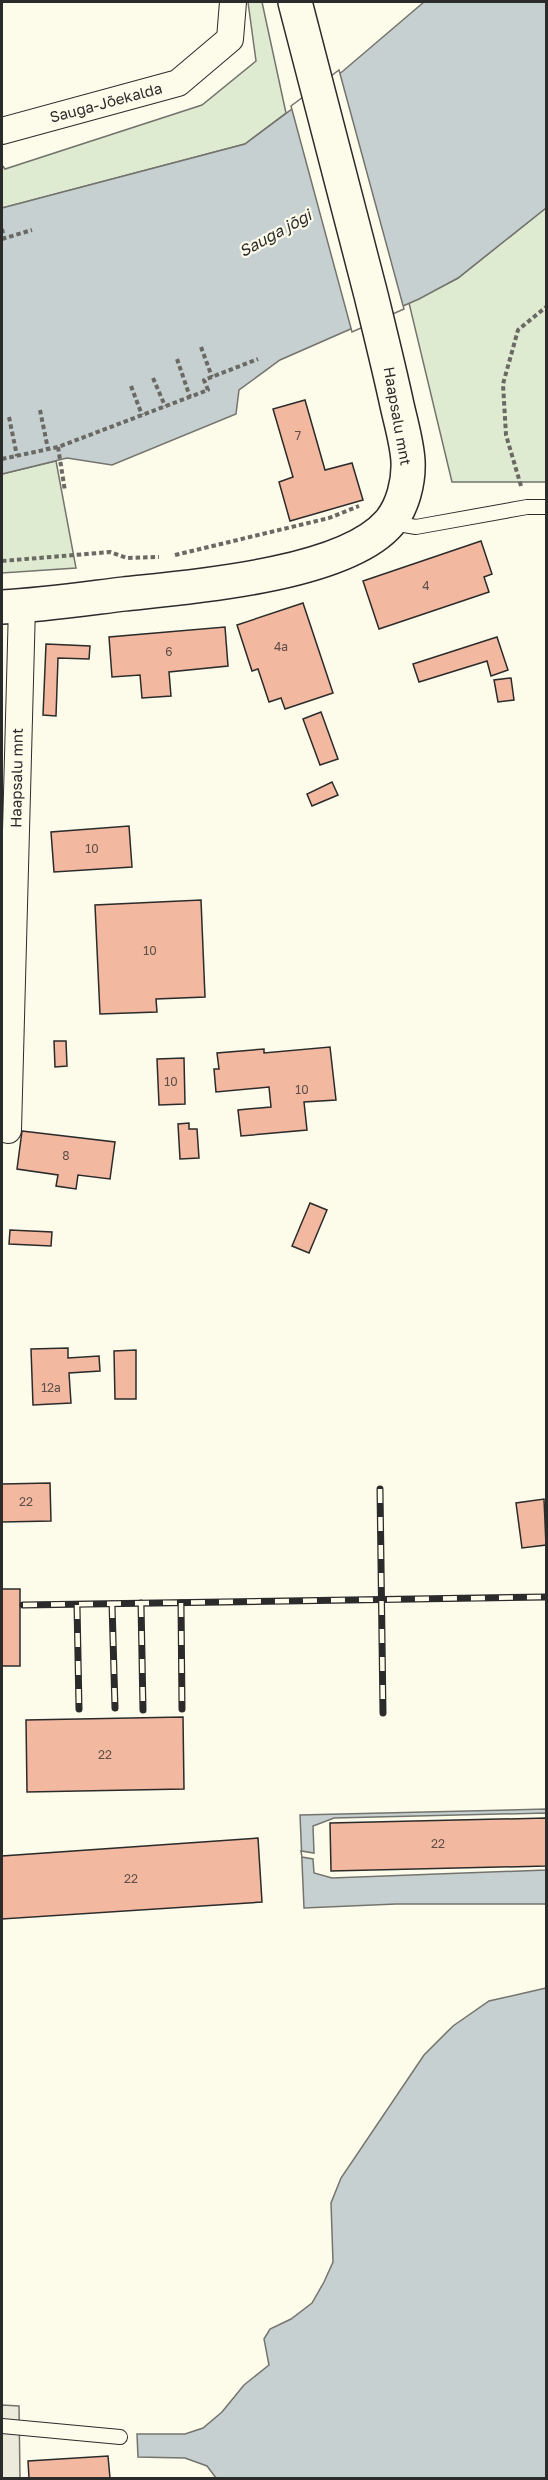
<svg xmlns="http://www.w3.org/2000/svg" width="548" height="2480" font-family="'Golos Text',sans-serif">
<rect width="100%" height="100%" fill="#fdfbea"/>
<g fill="#deebd1" stroke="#74746e" stroke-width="1.5">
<polygon points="248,2 262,2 286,113 245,144 2,208 2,165 5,169 202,105 256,61"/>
<polygon points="546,208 546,482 452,482 409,303 458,278"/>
<polygon points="56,461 76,568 2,573 2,474"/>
</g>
<polygon fill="#eceadb" stroke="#74746e" stroke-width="1.5" points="2,2405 19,2406 20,2478 2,2478"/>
<g fill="#c7d0d0" stroke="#74746e" stroke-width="1.5">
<polygon points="424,2 546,2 546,208 458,278 419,299 280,360 239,390 236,414 112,465 67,458 2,474 2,208 245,144 343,71"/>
<polygon points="546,1809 546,1904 396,1904 304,1908 300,1815"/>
<polygon points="546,1988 546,2478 216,2478 207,2466 185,2458 138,2457 137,2434 185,2434 203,2428 222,2412 244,2385 269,2365 264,2339 270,2329 291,2319 312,2303 324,2282 333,2262 331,2203 341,2178 424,2055 453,2026 489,2001"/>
</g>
<g fill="#fdfbea" stroke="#74746e" stroke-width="1.5">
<polygon points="339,70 404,309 352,332 291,106"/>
<polygon points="546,1813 546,1870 332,1878 314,1873 313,1859 302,1857 301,1851 314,1853 313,1826 334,1818"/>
</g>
<g fill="#f2b8a0" stroke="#2b2b2b" stroke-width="1.5">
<polygon points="305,400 325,470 352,463 363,500 290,521 279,482 293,477 273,409"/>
<polygon points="481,541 492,574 484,577 489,592 379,629 363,581"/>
<polygon points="303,603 333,693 285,709 281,698 269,702 258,669 252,671 237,625"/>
<polygon points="225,627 228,666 169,672 171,696 142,698 140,675 112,677 109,637"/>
<polygon points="497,637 508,670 491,676 487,661 419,682 413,664"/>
<polygon points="46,644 90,646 89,659 58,658 56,716 43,715"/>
<polygon points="511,678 514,700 498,702 494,680"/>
<polygon points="321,712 338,759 320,765 303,719"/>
<polygon points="332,782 338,795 312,806 307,794"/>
<polygon points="129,826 132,867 54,872 51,832"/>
<polygon points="201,900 205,997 156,999 157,1012 100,1014 95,905"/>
<polygon points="54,1041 66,1041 67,1066 55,1067"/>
<polygon points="330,1047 336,1100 304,1102 307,1130 241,1136 238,1110 271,1107 269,1087 216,1092 214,1069 219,1069 217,1053 264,1049 264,1053"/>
<polygon points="184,1058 185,1104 159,1105 157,1059"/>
<polygon points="189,1123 189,1129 197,1129 199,1158 180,1159 178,1124"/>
<polygon points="22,1131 115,1142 110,1179 78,1175 76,1189 56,1186 58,1175 17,1169"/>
<polygon points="310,1203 327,1210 309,1253 292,1246"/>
<polygon points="10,1230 52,1232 51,1246 9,1244"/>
<polygon points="68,1348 68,1358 99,1356 100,1371 69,1373 71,1403 33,1405 31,1349"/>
<polygon points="136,1350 136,1399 115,1399 114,1351"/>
<polygon points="50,1483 51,1521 2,1522 2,1484"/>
<polygon points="544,1499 546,1545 522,1548 516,1503"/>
<rect x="2" y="1589" width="18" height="77"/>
<polygon points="183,1717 184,1789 27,1792 26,1720"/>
<polygon points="546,1818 546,1866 331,1871 330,1823"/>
<polygon points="258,1838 262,1902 2,1919 2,1856"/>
<polygon points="108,2456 110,2478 29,2478 28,2461"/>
</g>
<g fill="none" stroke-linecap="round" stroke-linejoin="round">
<g stroke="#2b2b2b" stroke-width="16">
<g id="lane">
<polyline points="392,523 416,527 527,507 546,507"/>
<polyline points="2,2426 120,2437"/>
</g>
</g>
<g stroke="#2b2b2b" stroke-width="28">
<g id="street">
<polyline points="2,131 178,83 230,39 233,2"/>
<polyline points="8,1130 22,606"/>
</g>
</g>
<g stroke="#2b2b2b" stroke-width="36">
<path id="secondary" d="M2 607C42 605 83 599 124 594 191 587 344 575 389 523 403 507 409 481 408 461 407 443 401 423 397 405 389 368 380 332 371 295 346 197 321 99 295 2"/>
</g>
<g stroke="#6a6964" stroke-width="4" stroke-dasharray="4.5 3" stroke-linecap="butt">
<polyline points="2,229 4,238"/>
<polyline points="2,239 32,230"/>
<polyline points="201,347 212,377"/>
<polyline points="177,359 190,397"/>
<polyline points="153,378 165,406"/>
<polyline points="131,386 142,415"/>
<polyline points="40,410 48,449"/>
<polyline points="9,417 17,456"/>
<polyline points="58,447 65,491"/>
<polyline points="2,459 58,447 208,390 204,380 258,359"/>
<polyline points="521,486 506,435 503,384 518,330 546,307"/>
<polyline points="175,555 329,518 359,506"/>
<polyline points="2,561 110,552 127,558 159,557"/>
</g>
<use href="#lane" stroke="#fdfbea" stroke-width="14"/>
<use href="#street" stroke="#fdfbea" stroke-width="26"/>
<use href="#secondary" stroke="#fdfbea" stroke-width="33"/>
<g stroke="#2b2b2b" stroke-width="7">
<g id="rail">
<polyline points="380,1489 383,1713"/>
<polyline points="141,1603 143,1710"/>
<polyline points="181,1603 182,1709"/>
<polyline points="112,1604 115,1708"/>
<polyline points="23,1605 546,1597"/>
<polyline points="77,1605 79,1709"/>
</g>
</g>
<use href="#rail" stroke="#fdfbea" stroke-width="4.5" stroke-dasharray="14" stroke-linecap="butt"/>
</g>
<g text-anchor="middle" stroke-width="4.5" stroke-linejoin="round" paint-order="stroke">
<g font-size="12" fill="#5d4e48">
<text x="298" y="440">7</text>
<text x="426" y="590">4</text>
<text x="281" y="651">4a</text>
<text x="169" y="656">6</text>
<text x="92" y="853">10</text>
<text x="150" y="955">10</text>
<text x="171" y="1086">10</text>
<text x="302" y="1094">10</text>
<text x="66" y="1160">8</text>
<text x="51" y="1392">12a</text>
<text x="26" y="1506">22</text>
<text x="105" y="1759">22</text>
<text x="438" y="1848">22</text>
<text x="131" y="1883">22</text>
</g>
<g font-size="15" fill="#2b2b2b" stroke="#fdfbea">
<text transform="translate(106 103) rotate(-15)" y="5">Sauga-Jõekalda</text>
<text transform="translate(397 416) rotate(80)" y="5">Haapsalu mnt</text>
<text transform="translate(17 778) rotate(-89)" y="5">Haapsalu mnt</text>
</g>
<g font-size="16" font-style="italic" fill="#2b2b2b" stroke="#fdfbea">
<text transform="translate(275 233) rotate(-29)" y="6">Sauga jõgi</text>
</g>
</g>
<rect width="548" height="2480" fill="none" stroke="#2b2b2b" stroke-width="6"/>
</svg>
